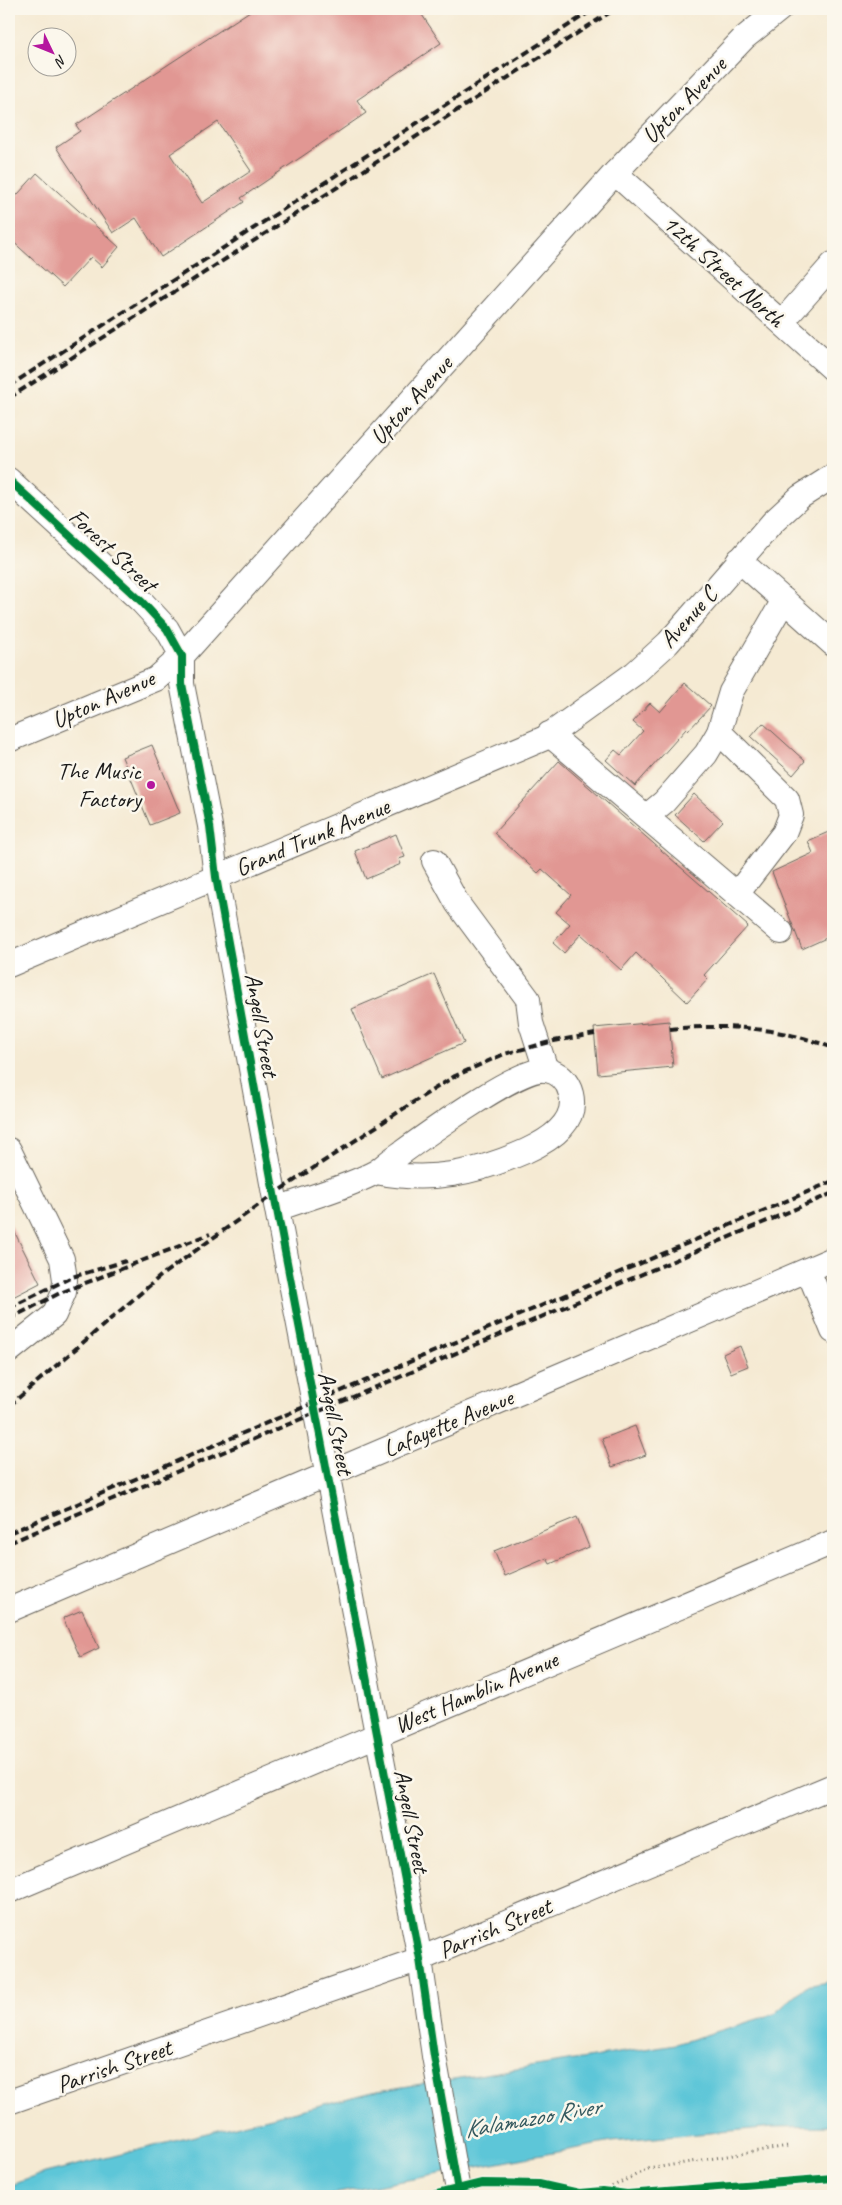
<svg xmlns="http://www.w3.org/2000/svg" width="842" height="2205" font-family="Caveat,sans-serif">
<rect width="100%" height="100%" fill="#fbf7ec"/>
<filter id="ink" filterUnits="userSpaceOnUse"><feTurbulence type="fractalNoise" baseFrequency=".02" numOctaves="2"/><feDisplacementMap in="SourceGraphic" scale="10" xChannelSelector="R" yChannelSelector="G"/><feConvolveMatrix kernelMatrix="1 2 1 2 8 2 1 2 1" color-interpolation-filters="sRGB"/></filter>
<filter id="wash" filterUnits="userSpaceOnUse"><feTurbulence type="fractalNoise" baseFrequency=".0096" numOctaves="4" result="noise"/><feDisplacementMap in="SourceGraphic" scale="20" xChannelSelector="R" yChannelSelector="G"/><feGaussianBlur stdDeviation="1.12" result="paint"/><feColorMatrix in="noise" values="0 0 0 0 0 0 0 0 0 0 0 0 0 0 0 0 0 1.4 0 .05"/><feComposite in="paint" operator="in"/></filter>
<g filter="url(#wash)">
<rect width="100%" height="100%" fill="#f5ead3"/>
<polygon fill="#5dc6d8" stroke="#3c717a" points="833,1981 833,2126 774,2127 611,2142 322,2196 9,2196 9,2186 45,2173 377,2091 676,2044 774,2014 806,1986"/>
<g id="blocks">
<g fill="#e19793" fill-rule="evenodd">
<path d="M253 9H418L441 43 357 100 366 113 241 198 244 202 161 257 136 218 113 233 56 147 80 131 76 125ZM218 122 251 171 202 203 170 154Z"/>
<polygon points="37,173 119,247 102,267 91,257 63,287 9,238 9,204"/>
<polygon points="685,683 711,706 688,731 686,729 635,786 606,760 615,750 621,755 643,731 633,722 650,703 660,712"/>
<polygon points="763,723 805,761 793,775 751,737"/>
<polygon points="152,745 180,813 150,825 122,757"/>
<polygon points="559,761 748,926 704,975 708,979 687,1002 636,953 621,970 581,934 564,953 553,943 570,924 556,912 571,895 542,869 538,873 494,833"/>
<polygon points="694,794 723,821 704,841 675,815"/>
<polygon points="833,830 833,935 802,949 772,872 813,853 808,841"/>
<polygon points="396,834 405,857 399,859 401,864 366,879 355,851"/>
<polygon points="434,974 464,1043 382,1079 352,1009"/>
<polygon points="669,1021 673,1067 598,1074 594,1028"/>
<polygon points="9,1221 40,1283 9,1299"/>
<polygon points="740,1346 748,1366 731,1373 723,1354"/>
<polygon points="635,1426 646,1455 612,1467 602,1439"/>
<polygon points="577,1517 589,1547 550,1564 547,1558 505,1576 494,1551"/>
<polygon points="82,1610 99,1648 80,1657 63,1618"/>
</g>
</g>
</g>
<g filter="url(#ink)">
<use href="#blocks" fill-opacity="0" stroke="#68645c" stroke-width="1"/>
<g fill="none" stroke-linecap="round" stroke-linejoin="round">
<g stroke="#68645c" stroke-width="26">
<g id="minor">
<polyline points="615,173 833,369"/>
<polyline points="782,322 833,264"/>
<polyline points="9,480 142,602 167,629 182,656 182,684 210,826 216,877 274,1194 420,1959 434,2056 459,2196"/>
<polyline points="739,560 833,644"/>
<polyline points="719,732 787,799 791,815 784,833 737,894"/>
<polyline points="549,734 781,932"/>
<polyline points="9,740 156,679 182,656 615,173 744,38 780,9"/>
<polyline points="647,816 664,802 706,754 719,732 731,692 784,600"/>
<polyline points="434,861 457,903 528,999 531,1023 546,1070"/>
<polyline points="9,965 545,738 635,673 668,643 773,522 800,497 833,476"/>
<polyline points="9,1150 62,1259 65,1280 64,1292 54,1315 9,1351"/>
<path d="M277 1209C309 1197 346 1188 376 1172 383 1168 389 1161 397 1156 422 1138 520 1066 546 1070 559 1072 568 1082 571 1094 578 1123 548 1141 526 1151 476 1173 431 1183 376 1172"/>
<polyline points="808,1270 833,1331"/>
<polyline points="9,1610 833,1259"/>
<polyline points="9,1891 833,1542"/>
<polyline points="9,2102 420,1959 833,1786"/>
</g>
</g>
<polyline stroke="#68645c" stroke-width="3" stroke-dasharray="1 4" stroke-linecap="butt" points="603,2191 648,2169 788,2146"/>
<use href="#minor" stroke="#fff" stroke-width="24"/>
<g stroke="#1c1c1c" stroke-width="4" stroke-dasharray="8 4" stroke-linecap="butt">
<polyline points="9,386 594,9"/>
<polyline points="9,398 615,9"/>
<path d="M670 1029C726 1024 780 1027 833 1048"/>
<polyline points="9,1308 72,1277 126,1261"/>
<polyline points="9,1319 60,1293 210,1234"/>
<polyline points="9,1406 163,1274 274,1194 412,1103 455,1076 504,1054 554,1041 595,1034"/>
<polyline points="9,1533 833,1181"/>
<polyline points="9,1543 833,1193"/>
</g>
<g stroke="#fbf7ec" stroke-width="11">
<g id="cycleway">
<polyline points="9,480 142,602 167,629 182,656 182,684 210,826 216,877 274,1194 420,1959 434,2056 459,2196"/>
<polyline points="429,2196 482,2183 539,2184 579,2193 603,2191 627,2194 833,2178"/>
</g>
</g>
<use href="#cycleway" stroke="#00873e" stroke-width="8"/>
</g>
</g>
<circle fill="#b5179e" stroke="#fbf7ec" stroke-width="2" cx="151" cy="785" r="5"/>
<g text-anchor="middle" stroke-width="5" stroke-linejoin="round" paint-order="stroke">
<g font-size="24" fill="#1c1c1c" stroke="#fbf7ec">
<text transform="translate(684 100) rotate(-46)" y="8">Upton Avenue</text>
<text transform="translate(724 271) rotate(42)" y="8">12th Street North</text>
<text transform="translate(411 400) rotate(-48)" y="8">Upton Avenue</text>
<text transform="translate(113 550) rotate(43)" y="8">Forest Street</text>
<text transform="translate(688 617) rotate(-48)" y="8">Avenue C</text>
<text transform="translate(103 699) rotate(-24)" y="8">Upton Avenue</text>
<text transform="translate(312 837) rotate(-23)" y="8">Grand Trunk Avenue</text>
<text transform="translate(262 1025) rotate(80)" y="8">Angell Street</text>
<text transform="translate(336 1423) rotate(79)" y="8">Angell Street</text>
<text transform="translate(448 1423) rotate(-23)" y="8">Lafayette Avenue</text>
<text transform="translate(476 1692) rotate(-23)" y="8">West Hamblin Avenue</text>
<text transform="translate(412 1821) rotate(79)" y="8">Angell Street</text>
<text transform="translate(495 1928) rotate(-23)" y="8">Parrish Street</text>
<text transform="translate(114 2066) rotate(-19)" y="8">Parrish Street</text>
</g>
<g font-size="24" fill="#1c1c1c" stroke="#fbf7ec" text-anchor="end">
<text x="141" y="779">The Music<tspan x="141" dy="28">Factory</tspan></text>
</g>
<g font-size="25" font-style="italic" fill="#33585e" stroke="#fbf7ec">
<text transform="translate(532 2117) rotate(-10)" y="9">Kalamazoo River</text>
</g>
</g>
<rect width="842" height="2205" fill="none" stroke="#fbf7ec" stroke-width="30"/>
<g transform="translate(52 52) rotate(133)"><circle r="24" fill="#fbf7ec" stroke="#a29f99"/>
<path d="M0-4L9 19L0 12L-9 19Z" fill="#b5179e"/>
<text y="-8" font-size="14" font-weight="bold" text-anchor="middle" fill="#1c1c1c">N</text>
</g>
</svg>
